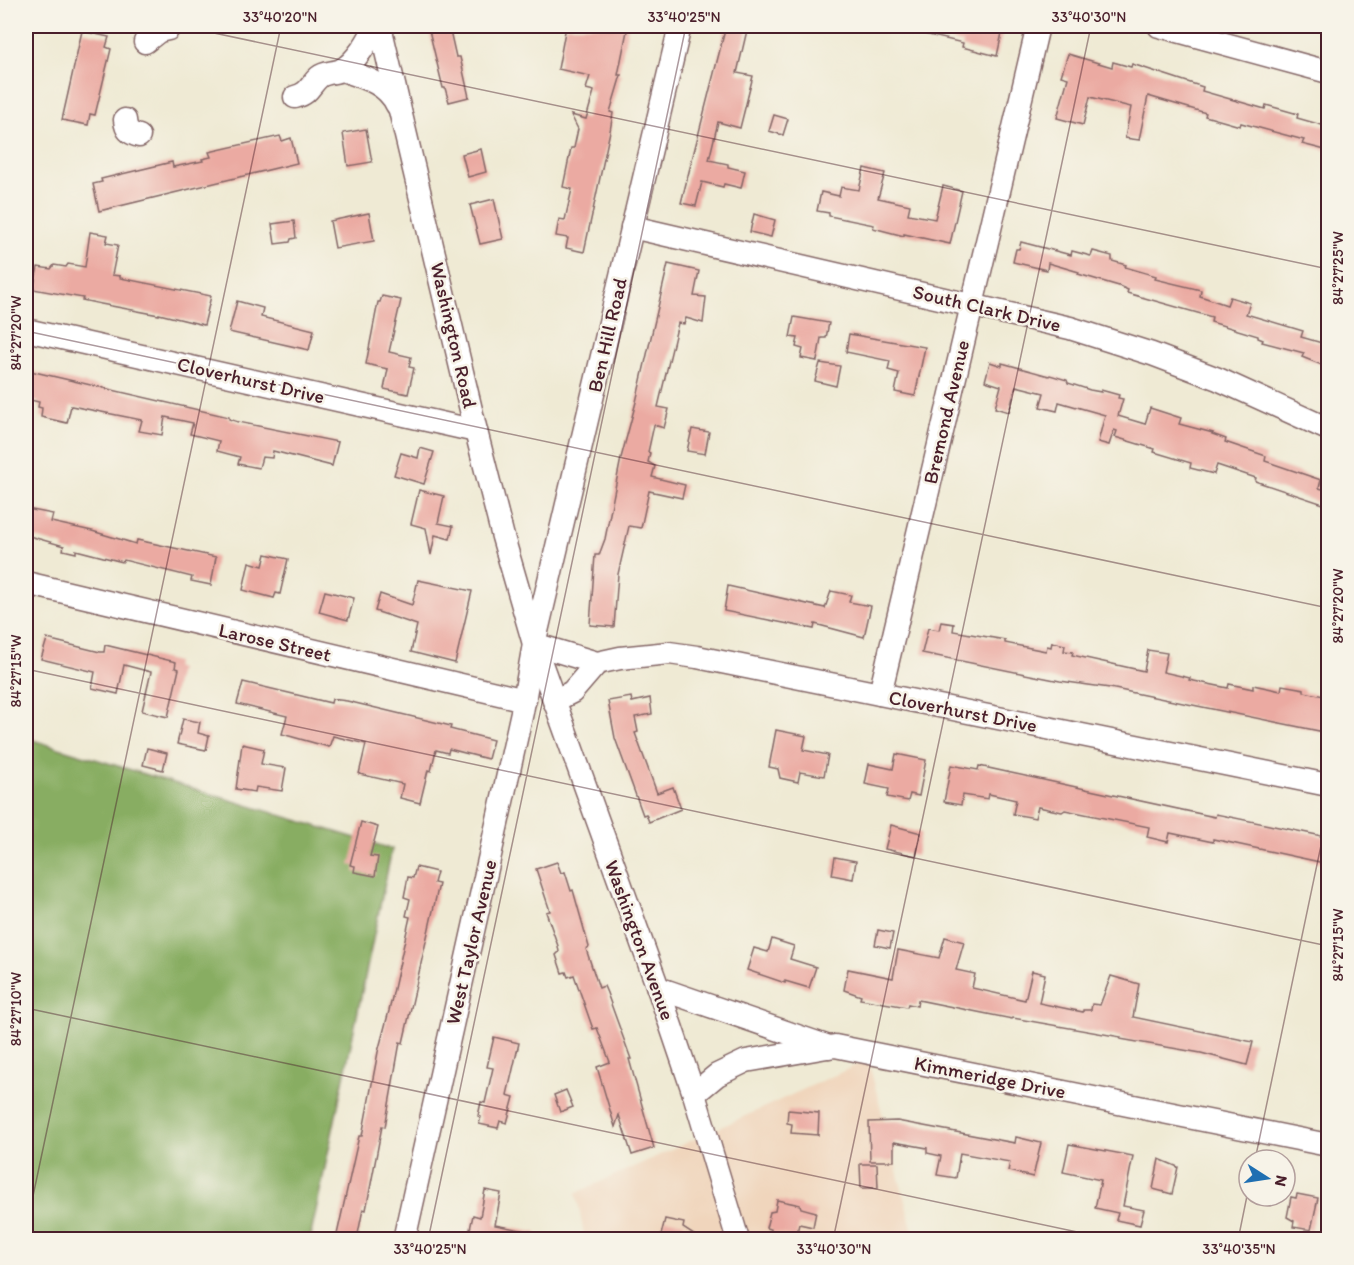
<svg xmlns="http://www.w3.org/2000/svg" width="1354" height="1265" font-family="Itim,sans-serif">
<rect width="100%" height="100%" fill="#f7f3e8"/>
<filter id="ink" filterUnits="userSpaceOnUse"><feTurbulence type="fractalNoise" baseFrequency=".0167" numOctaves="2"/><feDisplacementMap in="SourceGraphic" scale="12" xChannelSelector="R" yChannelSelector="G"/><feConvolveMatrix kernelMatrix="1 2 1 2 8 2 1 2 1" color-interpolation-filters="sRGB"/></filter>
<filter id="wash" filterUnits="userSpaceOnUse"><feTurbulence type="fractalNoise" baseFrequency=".008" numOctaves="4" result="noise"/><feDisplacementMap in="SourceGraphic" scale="24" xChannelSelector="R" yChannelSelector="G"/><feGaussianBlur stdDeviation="1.35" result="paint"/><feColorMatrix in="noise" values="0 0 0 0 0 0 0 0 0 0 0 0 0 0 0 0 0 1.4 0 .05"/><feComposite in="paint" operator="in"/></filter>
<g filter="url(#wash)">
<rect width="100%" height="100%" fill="#efead4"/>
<polygon fill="#f0d5bc" points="868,1060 915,1239 585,1239 576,1193"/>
<polygon fill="#88ad62" stroke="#696646" stroke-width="1.5" points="26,738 392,849 310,1239 26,1239"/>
<g id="blocks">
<g fill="#ebaaa2">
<polygon points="428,26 449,26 456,57 460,57 469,97 449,102 445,88 443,88"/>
<polygon points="566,26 628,26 618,75 621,75 610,112 613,113 610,131 584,252 566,248 568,238 556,236 559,219 565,220 572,189 563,187 571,148 574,148 578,129 571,115 586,119 594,91 586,89 590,76 558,69"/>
<polygon points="726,26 748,26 737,73 753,76 740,128 718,122 709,160 728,164 728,167 745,171 741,188 724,184 723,187 702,182 696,206 681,203"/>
<polygon points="912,26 975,26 1002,33 997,56 962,47 963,43 911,31"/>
<polygon points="82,31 109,37 106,47 111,49 95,115 90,114 88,125 62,120"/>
<polygon points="1068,54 1112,67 1113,62 1131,67 1132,64 1203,87 1202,91 1265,109 1266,105 1298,114 1297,118 1329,127 1329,151 1302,144 1304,140 1241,123 1240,126 1205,116 1206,113 1148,96 1139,140 1125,138 1131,107 1090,97 1083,125 1057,118 1068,78 1061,76"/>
<polygon points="774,115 788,119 783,135 769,131"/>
<polygon points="366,129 372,162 348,166 343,133"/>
<polygon points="280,136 282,141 291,138 297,163 99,211 93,184 102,182 101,179 172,162 173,167 203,161 202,159 211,157 209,152"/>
<polygon points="481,149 486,172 468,177 462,154"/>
<polygon points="864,168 885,173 878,198 910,205 908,214 935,219 943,186 962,191 950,244 904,234 904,236 873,228 874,225 829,216 829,213 817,211 821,192 839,196 841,187 859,190"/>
<polygon points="494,199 503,239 480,244 470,205"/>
<polygon points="369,213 374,241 335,248 330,221"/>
<polygon points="754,214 775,220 771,237 750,232"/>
<polygon points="294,221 296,238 291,239 290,242 275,244 272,224"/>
<polygon points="90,232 108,235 106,243 118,245 112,275 120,276 120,278 211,296 204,325 159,314 159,315 101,304 82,300 83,298 33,289 38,267 51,269 54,265 66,267 68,264 85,267"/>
<polygon points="1021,242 1071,255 1072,251 1091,256 1093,251 1112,256 1112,261 1126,265 1125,267 1156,276 1155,279 1201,290 1200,296 1227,305 1230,297 1250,303 1246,314 1303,331 1301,337 1329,345 1329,368 1302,357 1304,353 1262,342 1263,340 1258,338 1258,336 1211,322 1212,317 1127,293 1128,290 1119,286 1078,274 1079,272 1048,263 1047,270 1013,262 1016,249 1019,249"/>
<polygon points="668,264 699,271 694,296 706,297 703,323 686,318 684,324 678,323 658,407 669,409 664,428 654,425 648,452 650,453 648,462 655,466 652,477 685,485 682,498 649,491 641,528 629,526 618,574 614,627 590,625 595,555 599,555 605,539 621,458 636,402"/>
<polygon points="382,296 401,300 389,352 411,357 409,367 414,368 408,394 384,389 388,369 366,364 378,302 380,302"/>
<polygon points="237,301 263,308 261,317 314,330 309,350 229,332"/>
<polygon points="794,317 829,323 826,338 821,338 817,361 801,358 803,349 796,347 798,338 790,337"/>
<polygon points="849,334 925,347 915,396 895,392 899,373 888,370 890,361 846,352"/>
<polygon points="990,362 1002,366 1002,363 1049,376 1050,375 1067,380 1068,383 1090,390 1101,392 1101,390 1119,395 1118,398 1123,399 1118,416 1145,424 1150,408 1181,418 1179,424 1213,433 1212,434 1226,439 1225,442 1266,456 1265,461 1321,480 1319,488 1329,491 1329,506 1255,481 1256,478 1217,465 1214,474 1190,468 1191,463 1154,452 1155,449 1115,437 1117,431 1114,430 1109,445 1098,442 1105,415 1059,402 1057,411 1040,407 1044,393 1016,386 1009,412 995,408 1001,386 985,381"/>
<polygon points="820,363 840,366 836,386 815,381"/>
<polygon points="26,370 229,417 229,419 238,422 338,442 332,466 273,451 272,458 262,457 259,468 238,464 240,457 217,451 219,441 190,434 193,423 165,417 162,435 139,431 142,420 71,406 67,423 41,417 42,408 38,407 39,402 26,399"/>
<polygon points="692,429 709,432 705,454 687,451"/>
<polygon points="420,448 434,452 424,484 394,475 401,453 418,458"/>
<polygon points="419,490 444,496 438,523 453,526 450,539 435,535 431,555 426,528 411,524"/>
<polygon points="27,509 53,514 51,522 92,531 136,544 137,540 216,557 211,585 191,581 192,577 124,560 123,562 76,550 76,553 63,550 64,546 29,536 30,531 26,530"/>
<polygon points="266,554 288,559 280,594 276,593 274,598 243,590 249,562 263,566"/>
<polygon points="418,580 472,591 455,663 411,652 417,625 375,611 380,594 412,605"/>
<polygon points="728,586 825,608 831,591 851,595 849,602 871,606 864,637 815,624 814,629 724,611"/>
<polygon points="325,591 354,598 348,620 319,612"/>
<polygon points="941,622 954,624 953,631 1005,640 1005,643 1046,651 1047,646 1051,647 1052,642 1065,645 1064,651 1073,652 1072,655 1144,671 1148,650 1167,653 1163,672 1190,678 1189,680 1228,688 1229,684 1253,689 1253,685 1281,691 1282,685 1304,689 1304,692 1329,697 1329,733 1110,688 1060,681 922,653 928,628 939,630"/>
<polygon points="47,639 100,652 104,652 105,645 176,662 175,668 179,669 168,717 142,711 151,672 124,665 118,694 92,688 95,672 41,659"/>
<polygon points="243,682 331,703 332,699 347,701 451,726 450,729 493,740 488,759 449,749 448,753 436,750 431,771 428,770 420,803 400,798 403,784 359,774 366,744 333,736 329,747 282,734 287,716 237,704"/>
<polygon points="631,697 632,702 650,698 652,714 635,717 638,732 635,733 657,793 673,787 681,809 649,822 646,814 643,815 615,738 608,701"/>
<polygon points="183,719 200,722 198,733 209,736 206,750 177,744"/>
<polygon points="776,730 806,736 803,750 828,755 824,776 800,772 798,782 780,778 778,769 769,767"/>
<polygon points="242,744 264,749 261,764 286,768 282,791 256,787 255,792 236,789"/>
<polygon points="147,748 167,753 163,770 143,765"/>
<polygon points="896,754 926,760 919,796 910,794 908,801 887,797 889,789 865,784 869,764 893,769"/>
<polygon points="951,765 978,770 979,766 1215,817 1216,814 1317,835 1329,838 1329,864 1213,839 1213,842 1170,833 1168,842 1147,837 1149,827 1065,810 1062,812 1038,807 1035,818 1013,814 1016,800 989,794 988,799 963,795 961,805 944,802"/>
<polygon points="361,822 378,827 370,856 378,857 375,876 354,872 355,866 350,865"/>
<polygon points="891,825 921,833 916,856 885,849"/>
<polygon points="835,857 856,861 853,879 832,875"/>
<polygon points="557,862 561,873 565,872 571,891 573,890 589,947 586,949 599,988 604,986 607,993 631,1059 629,1059 654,1148 632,1155 619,1115 615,1127 597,1067 610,1062 597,1028 593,1029 574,975 568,977 566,972 562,973 556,955 559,952 558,946 546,912 550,911 536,869"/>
<polygon points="416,867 437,872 434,883 439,884 403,1043 400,1042 385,1127 382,1126 366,1210 363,1209 357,1239 336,1239 359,1136 362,1136 378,1052 389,1011 410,917 406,916 410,899 404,897 408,877 413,878"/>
<polygon points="878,930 893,933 890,948 875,945"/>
<polygon points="945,937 964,942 956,970 975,974 972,988 1025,1000 1032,971 1045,974 1039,1003 1083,1012 1083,1010 1091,1010 1092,1004 1100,1005 1111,976 1139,984 1133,1017 1253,1042 1247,1065 1201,1053 1120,1039 1121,1037 1013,1018 1012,1019 918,1000 917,1006 908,1004 907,1007 860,999 861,996 844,990 848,969 893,978 898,950 939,958"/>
<polygon points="772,939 794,946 790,959 816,967 809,988 785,981 785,983 747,970 754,948 768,952"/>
<polygon points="494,1037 519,1043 507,1095 514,1097 507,1123 500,1121 498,1128 479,1124 481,1117 478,1116 481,1102 485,1103 493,1068 487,1067"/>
<polygon points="566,1090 573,1107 560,1112 554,1095"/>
<polygon points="788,1110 819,1113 818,1135 791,1133 792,1124 787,1123"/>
<polygon points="897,1121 1015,1143 1016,1137 1041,1143 1033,1177 1008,1171 1010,1162 960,1153 956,1178 937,1175 941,1156 927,1153 927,1148 894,1142 894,1161 870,1161 869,1122"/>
<polygon points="1069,1144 1133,1156 1123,1206 1144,1210 1140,1225 1116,1220 1118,1213 1095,1208 1101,1180 1063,1172"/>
<polygon points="1159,1159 1178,1167 1172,1194 1153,1189"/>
<polygon points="860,1164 877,1164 878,1188 861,1188"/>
<polygon points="485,1190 501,1193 495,1225 537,1233 536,1239 468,1239 473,1215 480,1217"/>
<polygon points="1297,1194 1318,1198 1311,1230 1293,1227 1294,1221 1287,1217 1291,1197 1296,1198"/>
<polygon points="777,1200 800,1205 801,1208 816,1212 813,1227 799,1224 796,1237 771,1232 771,1229 766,1228 770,1212 775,1211"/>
<polygon points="665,1219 684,1223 683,1228 700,1239 660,1239"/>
</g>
</g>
</g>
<g filter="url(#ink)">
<use href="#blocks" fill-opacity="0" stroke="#846666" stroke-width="1.5"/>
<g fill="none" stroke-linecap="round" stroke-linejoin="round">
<g stroke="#846666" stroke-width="25">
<g id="minor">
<polyline points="380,26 476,431 503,537 534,644 658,988 694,1094 738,1240"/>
<polyline points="1159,26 1328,72"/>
<polyline points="145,42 159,31 168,29"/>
<path d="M342 70C363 77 387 83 397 105"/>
<path d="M295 97C310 93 309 86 319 77 325 72 335 73 341 70 354 64 371 39 374 26"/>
<path d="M125 120C126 130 129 133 139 136"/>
<polyline points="632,227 1070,328 1152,354 1218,379 1328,429"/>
<polyline points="26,330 476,431"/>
<polyline points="26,583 525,700"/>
<polyline points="534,644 597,663 620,658 669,653 697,657 1328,785"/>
<polyline points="880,694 1038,26"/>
<polyline points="554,701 572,692 597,663"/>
<polyline points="658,988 829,1047 835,1046 1328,1145"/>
<polyline points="694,1094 717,1075 746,1061 827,1047"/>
<polyline points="404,1240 522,712 534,644 680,26"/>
</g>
</g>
<use href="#minor" stroke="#fff" stroke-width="22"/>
</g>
</g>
<path fill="none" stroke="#4a1f2b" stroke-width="1.5" stroke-opacity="0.45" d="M181 26 1328 269M26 331 1328 608M26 669 1328 946M26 1008 1115 1240M1255 1160 1328 812M26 1229 281 26M428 1240 686 26M833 1240 1091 26M1238 1240 1249 1186"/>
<g text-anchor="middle" stroke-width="5" stroke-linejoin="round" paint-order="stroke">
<g font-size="20" fill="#4a1f2b" stroke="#f7f3e8">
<text transform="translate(987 308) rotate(13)" y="7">South Clark Drive</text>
<text transform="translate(454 335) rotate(77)" y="7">Washington Road</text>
<text transform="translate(607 335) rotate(-77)" y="7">Ben Hill Road</text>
<text transform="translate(251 380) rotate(13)" y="7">Cloverhurst Drive</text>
<text transform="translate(946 412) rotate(-77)" y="7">Bremond Avenue</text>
<text transform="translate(275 642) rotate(13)" y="7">Larose Street</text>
<text transform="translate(963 711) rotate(11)" y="7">Cloverhurst Drive</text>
<text transform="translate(640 940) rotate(70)" y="7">Washington Avenue</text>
<text transform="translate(471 942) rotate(-77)" y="7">West Taylor Avenue</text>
<text transform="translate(990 1077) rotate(11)" y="7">Kimmeridge Drive</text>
</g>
</g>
<rect width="1354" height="1265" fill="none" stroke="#f7f3e8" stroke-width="66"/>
<g transform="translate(1267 1178) rotate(102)"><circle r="28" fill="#f7f3e8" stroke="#b29e9c" stroke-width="1.5"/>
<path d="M0-4.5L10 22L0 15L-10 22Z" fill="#1f6fb2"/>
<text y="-9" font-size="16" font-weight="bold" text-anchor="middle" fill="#4a1f2b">N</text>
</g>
<rect x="33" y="33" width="1288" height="1199" fill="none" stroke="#4a1f2b" stroke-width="2"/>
<g font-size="15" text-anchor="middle" fill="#4a1f2b">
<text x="280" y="22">33°40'20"N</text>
<text x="684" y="22">33°40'25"N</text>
<text x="1089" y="22">33°40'30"N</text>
<text transform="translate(1338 268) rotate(-90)" y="5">84°27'25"W</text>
<text transform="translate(16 333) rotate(-90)" y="5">84°27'20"W</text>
<text transform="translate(1338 606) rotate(-90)" y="5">84°27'20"W</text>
<text transform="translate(16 671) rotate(-90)" y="5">84°27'15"W</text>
<text transform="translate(1338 945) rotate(-90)" y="5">84°27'15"W</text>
<text transform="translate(16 1009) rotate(-90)" y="5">84°27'10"W</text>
<text x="430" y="1254">33°40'25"N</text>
<text x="834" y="1254">33°40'30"N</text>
<text x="1239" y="1254">33°40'35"N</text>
</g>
</svg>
